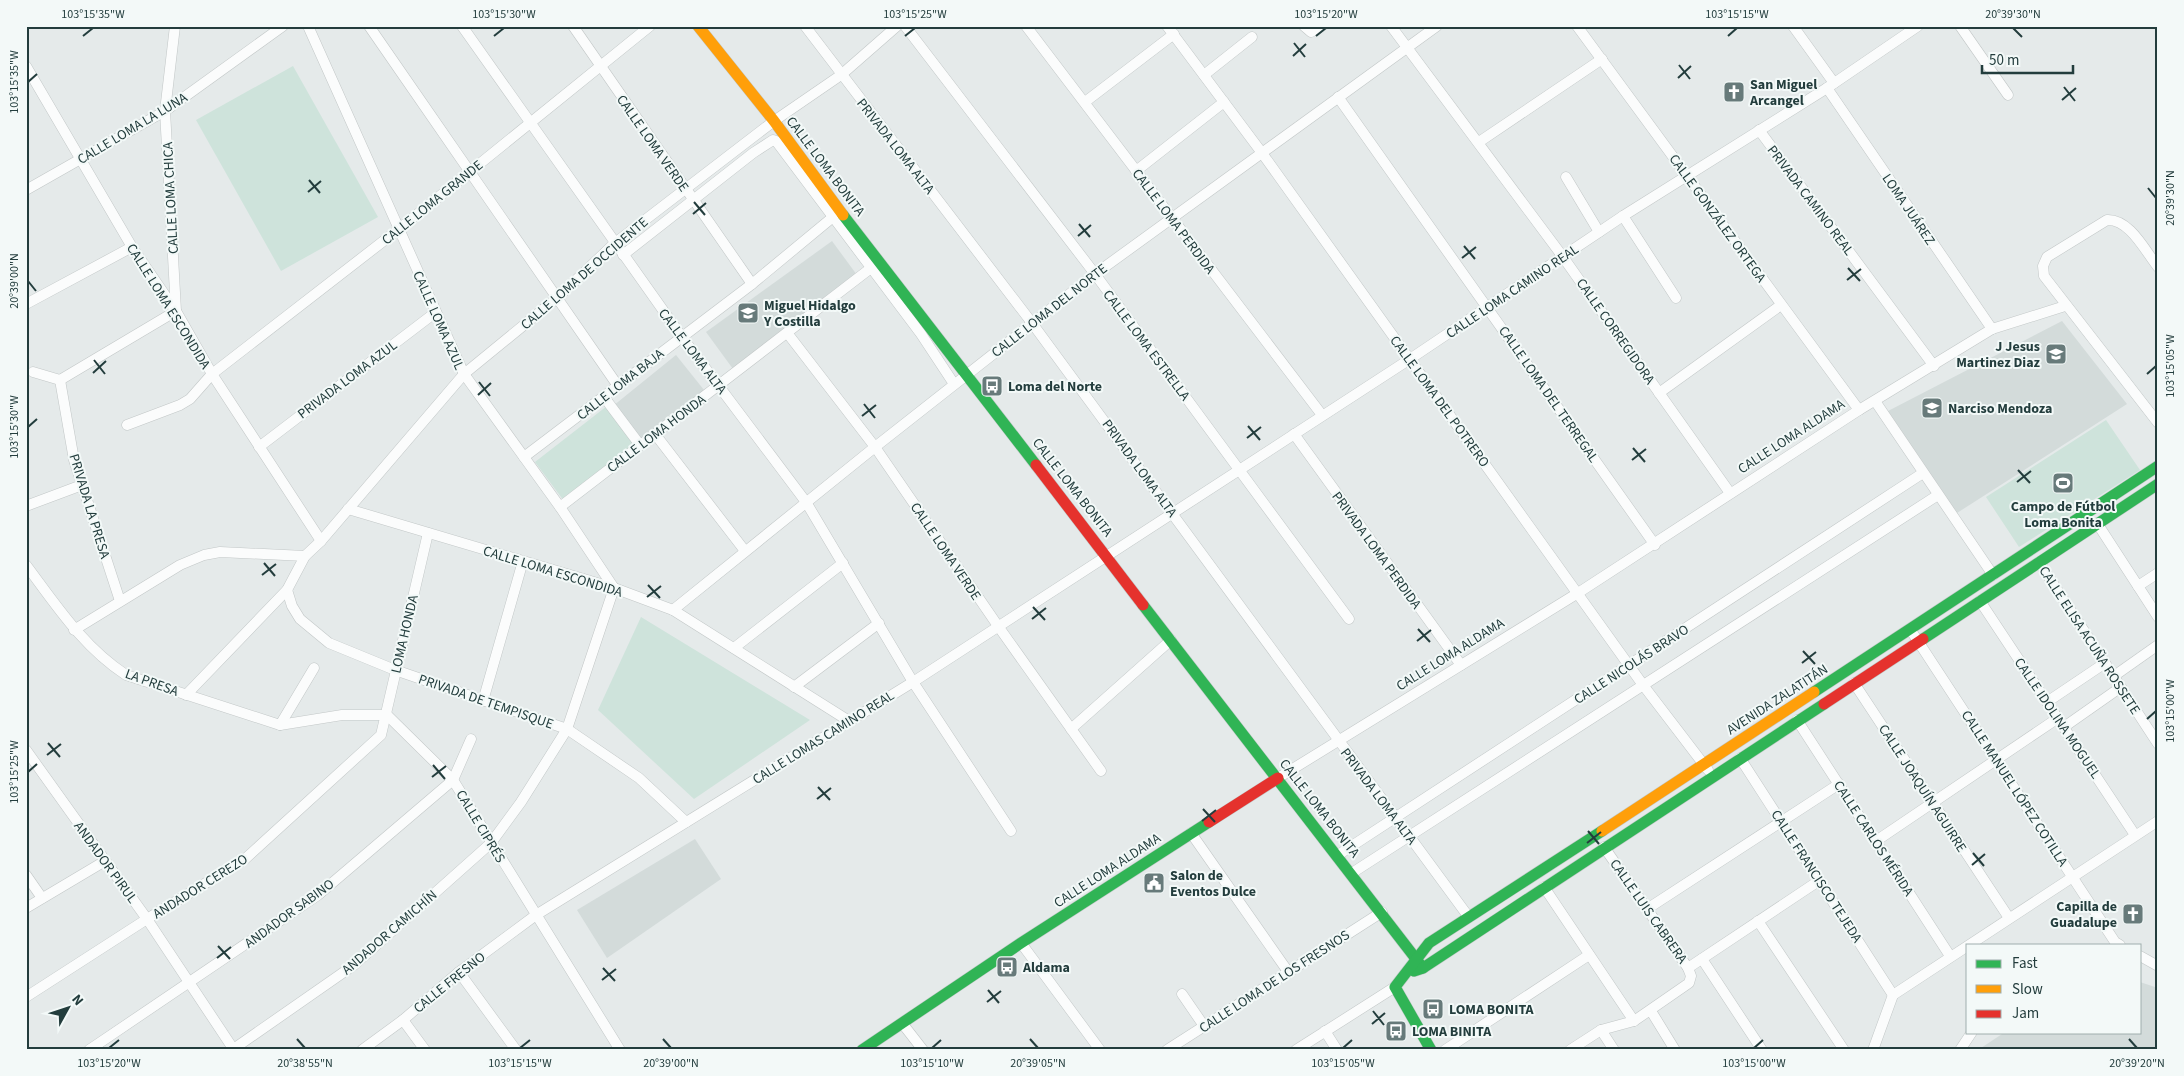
<svg xmlns="http://www.w3.org/2000/svg" width="2184" height="1076" font-family="'Source Sans 3',sans-serif">
<rect width="100%" height="100%" fill="#e5eaea"/>
<g fill="#d3dbda">
<polygon points="832,241 857,275 733,369 706,332"/>
<polygon points="2062,321 2127,404 1957,513 1888,411"/>
<polygon points="676,355 704,390 640,442 613,406"/>
<polygon points="695,839 721,879 607,958 577,910"/>
<polygon points="2140,982 2158,988 2158,1050 1978,1050 2005,1032 2140,1032"/>
</g>
<g fill="#cee3db">
<polygon points="293,66 378,217 281,271 196,120"/>
<polygon points="607,406 636,444 564,501 535,462"/>
<polygon points="2106,420 2140,470 2019,547 1986,497"/>
<polygon points="641,617 810,720 694,799 598,710"/>
</g>
<g fill="none" stroke-linecap="round" stroke-linejoin="round">
<g stroke="#c2c7c7" stroke-width="11">
<g id="street">
<polyline points="369,26 618,386"/>
<polyline points="462,26 682,337 806,502 913,682 1011,831"/>
<polyline points="573,26 752,284"/>
<polyline points="805,26 1032,323 1468,916"/>
<polyline points="905,26 1095,274 1349,619"/>
<polyline points="1026,26 1322,415"/>
<polyline points="1167,26 1262,153 1643,685 1708,770"/>
<polyline points="1304,26 1311,32 1322,26"/>
<polyline points="1391,26 1563,257 1730,493"/>
<polyline points="1577,26 1859,410"/>
<polyline points="1793,26 1834,83"/>
<polyline points="1960,26 2008,95"/>
<polyline points="26,66 132,247 176,311 212,374 321,541"/>
<polyline points="1204,75 1252,37"/>
<polyline points="1827,88 1992,329"/>
<polyline points="1338,97 1655,545"/>
<polyline points="1085,102 1174,34"/>
<polyline points="1759,130 1934,366"/>
<polyline points="1479,142 1602,59"/>
<polyline points="1136,171 1224,102"/>
<polyline points="1566,177 1599,232"/>
<polyline points="26,190 165,111 283,26"/>
<polyline points="1623,216 1676,298"/>
<polyline points="623,255 753,153 773,140 776,141 921,334 954,384"/>
<path d="M2158 267C2145 251 2130 219 2107 220L2047 257 2043 266 2044 276 2158 423"/>
<polyline points="26,304 132,247"/>
<polyline points="788,334 875,447 998,626 1101,771"/>
<polyline points="33,372 60,380"/>
<polyline points="60,380 176,311 165,111 175,26"/>
<polyline points="60,380 74,460 120,601"/>
<polyline points="1659,393 1781,305"/>
<polyline points="604,397 640,445"/>
<polyline points="1875,401 1993,575"/>
<polyline points="127,425 180,405 190,399 212,374 399,229 650,26"/>
<polyline points="655,434 745,551"/>
<polyline points="1294,434 1461,665"/>
<polyline points="259,447 436,312"/>
<polyline points="524,457 752,284 833,217"/>
<polyline points="26,506 82,485"/>
<polyline points="560,507 871,268"/>
<polyline points="348,509 614,588 673,610 849,721"/>
<polyline points="2097,523 2158,617"/>
<polyline points="2039,562 2158,744"/>
<path d="M26 565C56 605 83 647 126 675L280 725 342 715H387L453 780 620 1050"/>
<polyline points="2138,586 2158,573"/>
<polyline points="287,590 292,606 300,619 329,643 395,670 567,729 639,778 686,822"/>
<polyline points="1980,601 2135,835"/>
<polyline points="673,610 875,447 1095,274 1437,26"/>
<polyline points="1910,629 2115,942 2120,945"/>
<polyline points="74,630 180,565 204,555 220,552 305,556"/>
<polyline points="734,648 843,563"/>
<polyline points="2114,676 2158,645"/>
<polyline points="1854,683 2009,918"/>
<polyline points="794,687 879,623"/>
<polyline points="186,695 287,590 305,556 321,541 464,374 557,298 615,243 774,121 841,75 897,26"/>
<polyline points="483,701 523,561"/>
<polyline points="2047,702 2105,663"/>
<polyline points="1797,720 1950,956"/>
<polyline points="280,725 314,668"/>
<polyline points="2064,727 2121,687"/>
<polyline points="1071,729 1171,640"/>
<polyline points="26,750 147,919 234,1050"/>
<polyline points="1740,758 1893,995"/>
<polyline points="1278,778 1578,593 1859,410 1992,329 2065,306"/>
<polyline points="1191,833 1289,973"/>
<polyline points="1876,841 2058,718"/>
<polyline points="1338,855 1923,473"/>
<polyline points="1352,873 1938,495"/>
<polyline points="26,875 42,898"/>
<polyline points="1544,887 1634,1021"/>
<polyline points="26,908 105,861"/>
<polyline points="1647,909 1839,784"/>
<polyline points="1758,921 1844,1050"/>
<polyline points="1021,943 1100,1050"/>
<polyline points="2140,956 2158,966"/>
<polyline points="1702,959 1762,1050"/>
<polyline points="1688,968 1820,880"/>
<polyline points="459,972 516,1050"/>
<polyline points="1182,994 1204,1026"/>
<polyline points="26,997 147,919 245,859 381,735 428,533"/>
<polyline points="1651,1011 1675,1050"/>
<polyline points="403,1020 425,1050"/>
<polyline points="902,1023 923,1050"/>
<polyline points="1601,1030 1614,1050"/>
<polyline points="1325,1031 1337,1050"/>
<polyline points="89,1050 318,895 453,780 471,739"/>
<polyline points="232,1050 354,965 491,843 521,802 567,729 614,588 560,507 464,374 308,26"/>
<polyline points="362,1050 403,1020 459,972 536,915 913,682 1410,359 1623,216 1827,88 1918,26"/>
<polyline points="1167,1050 1382,912"/>
<polyline points="1296,1050 1395,987"/>
<polyline points="1445,1050 1589,955"/>
<polyline points="1570,1050 1601,1030 1634,1021 1689,983 1691,976 1688,968 1604,847"/>
<polyline points="1873,1050 1893,995 2158,821"/>
<polyline points="1960,1050 1972,1032"/>
</g>
</g>
<g stroke="#c0c8c7" stroke-width="12">
<g id="fast">
<polyline points="843,215 1036,465"/>
<polyline points="1143,605 1423,968"/>
<polyline points="1923,639 2158,484"/>
<polyline points="1814,692 2158,466"/>
<polyline points="1414,971 1423,968 1824,704"/>
<polyline points="862,1050 1021,943 1209,822"/>
<polyline points="1431,1050 1395,987 1429,943 1602,831"/>
</g>
</g>
<g stroke="#c0c8c7" stroke-width="12">
<g id="slow">
<polyline points="698,26 774,121 843,215"/>
<polyline points="1602,831 1814,692"/>
</g>
</g>
<g stroke="#c0c8c7" stroke-width="12">
<g id="jam">
<polyline points="1036,465 1143,605"/>
<polyline points="1824,704 1923,639"/>
<polyline points="1209,822 1278,778"/>
</g>
</g>
<use href="#street" stroke="#fbfcfc" stroke-width="10"/>
<use href="#fast" stroke="#30b455" stroke-width="11"/>
<use href="#slow" stroke="#ff9f0a" stroke-width="11"/>
<use href="#jam" stroke="#e5322d" stroke-width="11"/>
</g>
<path fill="none" stroke="#233d3d" stroke-width="2" d="M2013 28 2022 37M83 36 93 28M494 36 504 28M905 36 915 28M1316 36 1326 28M1728 36 1737 28M1294 43 1305 57M1293 56 1306 44M1679 65 1690 79M1678 78 1691 66M28 82 37 74M2064 87 2075 101M2062 100 2076 88M309 180 320 193M2148 188 2156 198M308 192 321 181M694 202 705 215M693 214 706 203M1079 224 1090 237M1078 236 1091 225M1464 246 1475 259M1462 258 1476 247M1848 268 1860 281M1847 280 1861 269M28 281 36 291M94 360 105 374M93 373 106 361M2147 374 2156 366M479 382 490 396M478 395 491 383M864 404 875 418M862 416 876 405M1248 426 1260 440M28 427 37 419M1247 438 1261 427M1633 448 1645 462M1632 460 1646 449M2018 470 2030 483M2017 482 2031 471M264 563 275 576M262 575 276 564M648 585 660 598M647 597 661 586M1033 607 1045 620M1032 619 1046 608M1418 629 1430 642M1417 641 1431 630M1803 651 1815 664M1802 663 1816 652M2147 719 2156 711M48 743 60 757M47 755 61 744M433 765 445 779M28 772 37 764M432 777 446 766M818 787 830 800M817 799 831 788M1203 809 1215 822M1202 821 1216 810M1588 831 1599 844M1587 843 1601 832M1973 853 1984 866M1972 865 1985 854M218 946 230 959M217 958 231 947M603 968 615 981M602 980 616 969M988 990 999 1003M987 1002 1001 991M1373 1011 1384 1025M1372 1024 1385 1013M297 1039 305 1048M663 1039 671 1048M1030 1039 1038 1048M2129 1039 2137 1048M109 1048 119 1040M520 1048 530 1040M932 1048 941 1040M1343 1048 1352 1040M1754 1048 1763 1040"/>
<defs>
<g id="church-square" transform="scale(1.125)"><rect x="-9" y="-9" width="18" height="18" rx="4" fill="#677a7a" stroke="#f3f9f8"/><path d="M-1.2-6h2.4v3.5h3.3v2.4h-3.3V6h-2.4V-.1h-3.3v-2.4h3.3Z" fill="#fff"/></g>
<g id="school-square" transform="scale(1.125)"><rect x="-9" y="-9" width="18" height="18" rx="4" fill="#677a7a" stroke="#f3f9f8"/><path d="M0-5L7-2L0 1L-7-2ZM-4 1L0 2.5L4 1V4Q0 6-4 4Z" fill="#fff"/></g>
<g id="bus-square" transform="scale(1.125)"><rect x="-9" y="-9" width="18" height="18" rx="4" fill="#677a7a" stroke="#f3f9f8"/><path d="M-5-6H5V4H4V6H2V4H-2V6H-4V4H-5ZM-3.5-4V0h7V-4ZM-3.5 1.2v1.5H-2V1.2ZM2 1.2v1.5H3.5V1.2Z" fill="#fff"/></g>
<g id="stadium-square" transform="scale(1.125)"><rect x="-9" y="-9" width="18" height="18" rx="4" fill="#677a7a" stroke="#f3f9f8"/><path d="M0-5a6.5 5 0 1 0 0 10a6.5 5 0 1 0 0-10ZM-3.5-1.8h7v3.6h-7Z" fill="#fff"/></g>
<g id="civic-square" transform="scale(1.125)"><rect x="-9" y="-9" width="18" height="18" rx="4" fill="#677a7a" stroke="#f3f9f8"/><path d="M-.6-6.5H3V-4.5H.6V-3L4-1V1h2V6H-6V1h2V-1L-.6-3ZM-1.2 2.5V6h2.4V2.5Z" fill="#fff"/></g>
</defs>
<g fill-rule="evenodd">
<use href="#church-square" x="1734" y="92"/>
<use href="#school-square" x="748" y="313"/>
<use href="#school-square" x="2056" y="354"/>
<use href="#bus-square" x="992" y="386"/>
<use href="#school-square" x="1932" y="408"/>
<use href="#stadium-square" x="2063" y="483"/>
<use href="#civic-square" x="1154" y="883"/>
<use href="#church-square" x="2133" y="914"/>
<use href="#bus-square" x="1007" y="967"/>
<use href="#bus-square" x="1433" y="1009"/>
<use href="#bus-square" x="1396" y="1031"/>
</g>
<g text-anchor="middle" stroke-width="4" stroke-linejoin="round" paint-order="stroke">
<g font-size="14" font-weight="bold" fill="#233d3d" stroke="#f3f9f8" text-anchor="start">
<text x="1750" y="89">San Miguel<tspan x="1750" dy="16">Arcangel</tspan></text>
<text x="764" y="310">Miguel Hidalgo<tspan x="764" dy="16">Y Costilla</tspan></text>
<text x="2040" y="351" text-anchor="end">J Jesus<tspan x="2040" dy="16">Martinez Diaz</tspan></text>
<text x="1008" y="391">Loma del Norte</text>
<text x="1948" y="413">Narciso Mendoza</text>
<text x="2063" y="511" text-anchor="middle">Campo de Fútbol<tspan x="2063" dy="16">Loma Bonita</tspan></text>
<text x="1170" y="880">Salon de<tspan x="1170" dy="16">Eventos Dulce</tspan></text>
<text x="2117" y="911" text-anchor="end">Capilla de<tspan x="2117" dy="16">Guadalupe</tspan></text>
<text x="1023" y="972">Aldama</text>
<text x="1449" y="1014">LOMA BONITA</text>
<text x="1412" y="1036">LOMA BINITA</text>
</g>
<g font-size="14" fill="#233d3d" stroke="#f3f9f8">
<text transform="translate(132 128) rotate(-31)" y="5">CALLE LOMA LA LUNA</text>
<text transform="translate(653 143) rotate(55)" y="5">CALLE LOMA VERDE</text>
<text transform="translate(896 146) rotate(52)" y="5">PRIVADA LOMA ALTA</text>
<text transform="translate(826 166) rotate(53)" y="5">CALLE LOMA BONITA</text>
<text transform="translate(170 198) rotate(-93)" y="5">CALLE LOMA CHICA</text>
<text transform="translate(1811 200) rotate(53)" y="5">PRIVADA CAMINO REAL</text>
<text transform="translate(432 202) rotate(-39)" y="5">CALLE LOMA GRANDE</text>
<text transform="translate(1909 209) rotate(56)" y="5">LOMA JUÁREZ</text>
<text transform="translate(1718 218) rotate(54)" y="5">CALLE GONZÁLEZ ORTEGA</text>
<text transform="translate(1174 221) rotate(53)" y="5">CALLE LOMA PERDIDA</text>
<text transform="translate(584 273) rotate(-41)" y="5">CALLE LOMA DE OCCIDENTE</text>
<text transform="translate(1512 291) rotate(-34)" y="5">CALLE LOMA CAMINO REAL</text>
<text transform="translate(169 306) rotate(58)" y="5">CALLE LOMA ESCONDIDA</text>
<text transform="translate(1049 310) rotate(-38)" y="5">CALLE LOMA DEL NORTE</text>
<text transform="translate(439 320) rotate(66)" y="5">CALLE LOMA AZUL</text>
<text transform="translate(1616 331) rotate(55)" y="5">CALLE CORREGIDORA</text>
<text transform="translate(1147 345) rotate(53)" y="5">CALLE LOMA ESTRELLA</text>
<text transform="translate(693 351) rotate(53)" y="5">CALLE LOMA ALTA</text>
<text transform="translate(347 379) rotate(-37)" y="5">PRIVADA LOMA AZUL</text>
<text transform="translate(620 384) rotate(-38)" y="5">CALLE LOMA BAJA</text>
<text transform="translate(1549 394) rotate(55)" y="5">CALLE LOMA DEL TERREGAL</text>
<text transform="translate(1440 401) rotate(54)" y="5">CALLE LOMA DEL POTRERO</text>
<text transform="translate(656 433) rotate(-37)" y="5">CALLE LOMA HONDA</text>
<text transform="translate(1791 436) rotate(-33)" y="5">CALLE LOMA ALDAMA</text>
<text transform="translate(1140 468) rotate(54)" y="5">PRIVADA LOMA ALTA</text>
<text transform="translate(1073 487) rotate(52)" y="5">CALLE LOMA BONITA</text>
<text transform="translate(90 506) rotate(73)" y="5">PRIVADA LA PRESA</text>
<text transform="translate(1377 550) rotate(54)" y="5">PRIVADA LOMA PERDIDA</text>
<text transform="translate(946 551) rotate(56)" y="5">CALLE LOMA VERDE</text>
<text transform="translate(553 571) rotate(17)" y="5">CALLE LOMA ESCONDIDA</text>
<text transform="translate(404 634) rotate(-77)" y="5">LOMA HONDA</text>
<text transform="translate(2090 640) rotate(57)" y="5">CALLE ELISA ACUÑA ROSSETE</text>
<text transform="translate(1450 654) rotate(-32)" y="5">CALLE LOMA ALDAMA</text>
<text transform="translate(1631 664) rotate(-33)" y="5">CALLE NICOLÁS BRAVO</text>
<text transform="translate(152 682) rotate(20)" y="5">LA PRESA</text>
<text transform="translate(1777 699) rotate(-33)" y="5">AVENIDA ZALATITÁN</text>
<text transform="translate(486 701) rotate(19)" y="5">PRIVADA DE TEMPISQUE</text>
<text transform="translate(2058 718) rotate(56)" y="5">CALLE IDOLINA MOGUEL</text>
<text transform="translate(823 737) rotate(-32)" y="5">CALLE LOMAS CAMINO REAL</text>
<text transform="translate(1923 788) rotate(57)" y="5">CALLE JOAQUÍN AGUIRRE</text>
<text transform="translate(2015 788) rotate(57)" y="5">CALLE MANUEL LÓPEZ COTILLA</text>
<text transform="translate(1379 796) rotate(53)" y="5">PRIVADA LOMA ALTA</text>
<text transform="translate(1320 808) rotate(52)" y="5">CALLE LOMA BONITA</text>
<text transform="translate(481 826) rotate(59)" y="5">CALLE CIPRÉS</text>
<text transform="translate(1874 838) rotate(57)" y="5">CALLE CARLOS MÉRIDA</text>
<text transform="translate(106 862) rotate(54)" y="5">ANDADOR PIRUL</text>
<text transform="translate(1107 870) rotate(-33)" y="5">CALLE LOMA ALDAMA</text>
<text transform="translate(1817 876) rotate(57)" y="5">CALLE FRANCISCO TEJEDA</text>
<text transform="translate(200 886) rotate(-32)" y="5">ANDADOR CEREZO</text>
<text transform="translate(1649 911) rotate(55)" y="5">CALLE LUIS CABRERA</text>
<text transform="translate(289 913) rotate(-36)" y="5">ANDADOR SABINO</text>
<text transform="translate(389 932) rotate(-41)" y="5">ANDADOR CAMICHÍN</text>
<text transform="translate(1274 981) rotate(-33)" y="5">CALLE LOMA DE LOS FRESNOS</text>
<text transform="translate(449 982) rotate(-39)" y="5">CALLE FRESNO</text>
</g>
</g>
<rect width="2184" height="1076" fill="none" stroke="#f3f9f8" stroke-width="55"/>
<rect x="1966" y="944" width="175" height="90" fill="#f3f9f8" stroke="#a0aead"/>
<rect x="1976" y="960" width="25" height="8" fill="#30b455" stroke="#a0aead"/>
<text x="2012" y="968" font-size="15" fill="#233d3d">Fast</text>
<rect x="1976" y="985" width="25" height="8" fill="#ff9f0a" stroke="#a0aead"/>
<text x="2012" y="994" font-size="15" fill="#233d3d">Slow</text>
<rect x="1976" y="1010" width="25" height="8" fill="#e5322d" stroke="#a0aead"/>
<text x="2012" y="1018" font-size="15" fill="#233d3d">Jam</text>
<g transform="translate(68 1008) rotate(50)" stroke="#f3f9f8" stroke-width="4" paint-order="stroke">
<path d="M0-4L9 19L0 12L-9 19Z" fill="#233d3d"/>
<text y="-8" font-size="14" font-weight="bold" text-anchor="middle" fill="#233d3d">N</text>
</g>
<path d="M1982 65v8h91v-8" fill="none" stroke="#233d3d" stroke-width="2.5"/>
<text x="1989" y="65" font-size="15" fill="#233d3d" stroke="#f3f9f8" stroke-width="4" paint-order="stroke">50 m</text>
<rect x="28" y="28" width="2128" height="1020" fill="none" stroke="#233d3d" stroke-width="2"/>
<g font-size="12" text-anchor="middle" fill="#233d3d">
<text x="93" y="18">103°15'35"W</text>
<text x="504" y="18">103°15'30"W</text>
<text x="915" y="18">103°15'25"W</text>
<text x="1326" y="18">103°15'20"W</text>
<text x="1737" y="18">103°15'15"W</text>
<text x="2013" y="18">20°39'30"N</text>
<text transform="translate(14 82) rotate(-90)" y="4">103°15'35"W</text>
<text transform="translate(2170 198) rotate(-90)" y="4">20°39'30"N</text>
<text transform="translate(14 281) rotate(-90)" y="4">20°39'00"N</text>
<text transform="translate(2170 366) rotate(-90)" y="4">103°15'05"W</text>
<text transform="translate(14 427) rotate(-90)" y="4">103°15'30"W</text>
<text transform="translate(2170 711) rotate(-90)" y="4">103°15'00"W</text>
<text transform="translate(14 772) rotate(-90)" y="4">103°15'25"W</text>
<text x="109" y="1067">103°15'20"W</text>
<text x="305" y="1067">20°38'55"N</text>
<text x="520" y="1067">103°15'15"W</text>
<text x="671" y="1067">20°39'00"N</text>
<text x="932" y="1067">103°15'10"W</text>
<text x="1038" y="1067">20°39'05"N</text>
<text x="1343" y="1067">103°15'05"W</text>
<text x="1754" y="1067">103°15'00"W</text>
<text x="2137" y="1067">20°39'20"N</text>
</g>
</svg>
